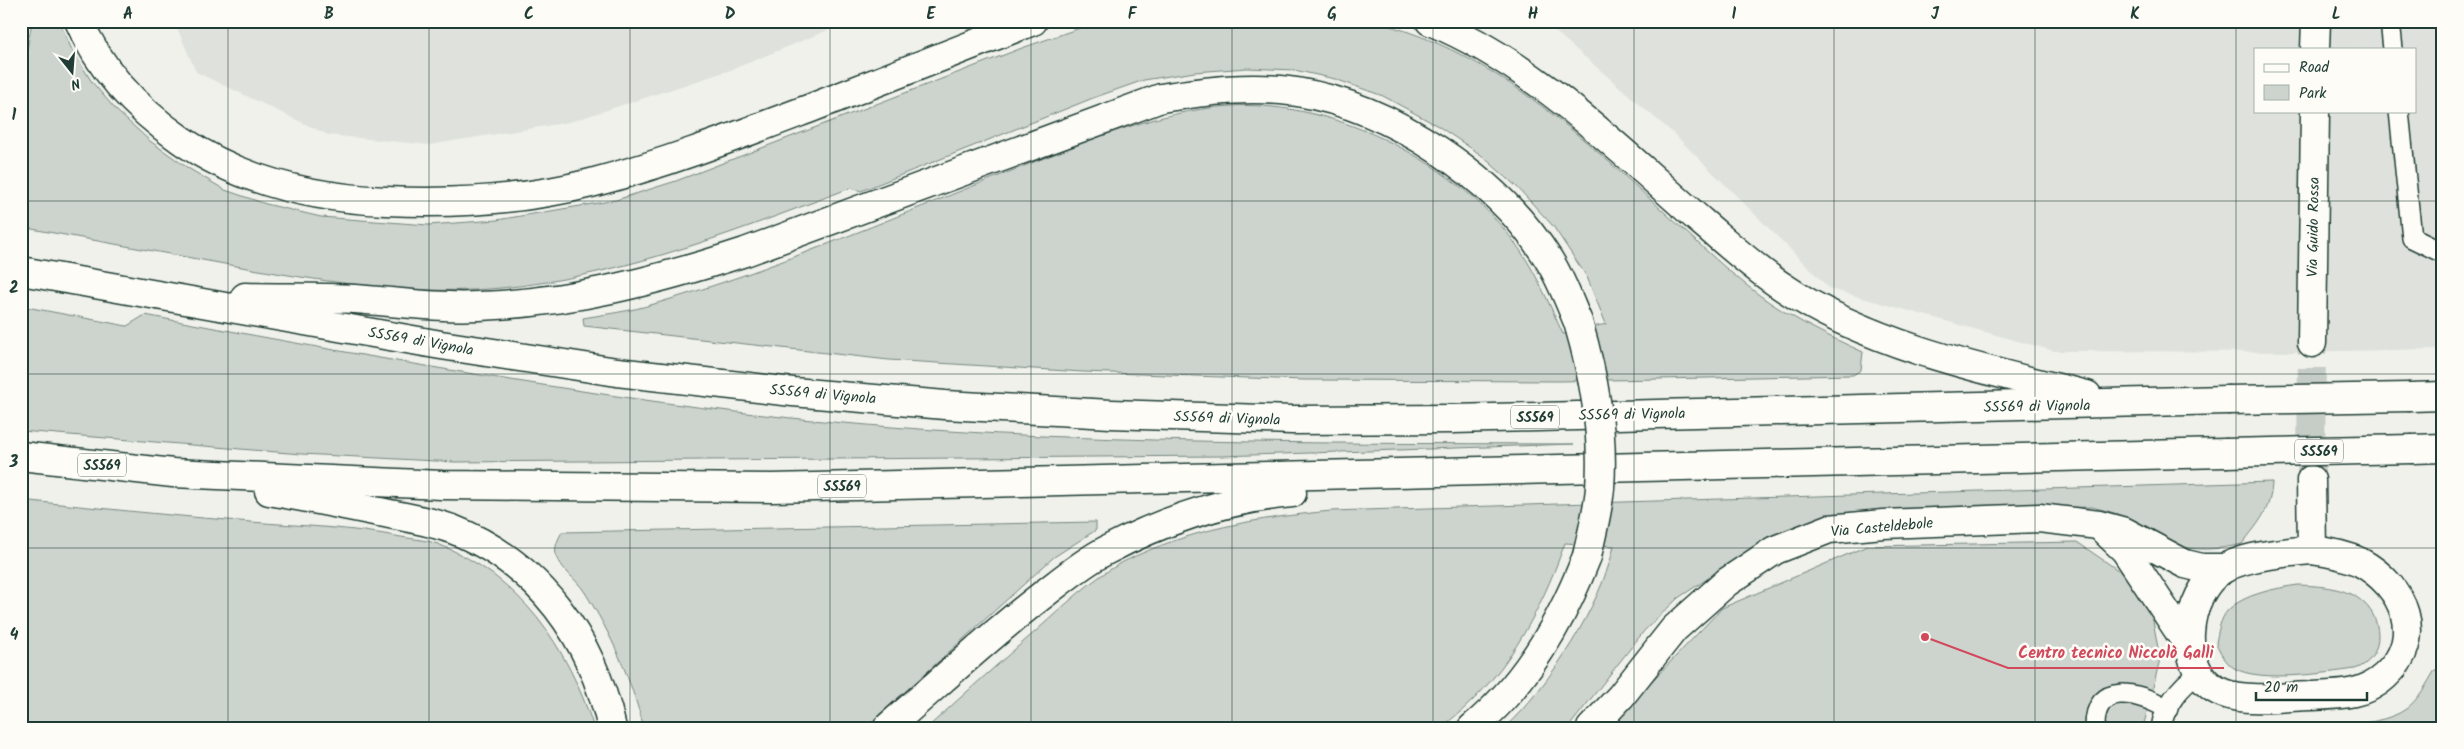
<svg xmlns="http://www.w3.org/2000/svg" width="2464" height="749" font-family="Kalam,sans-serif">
<rect width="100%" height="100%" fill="#f0f1eb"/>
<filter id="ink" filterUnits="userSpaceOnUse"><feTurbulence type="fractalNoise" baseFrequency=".02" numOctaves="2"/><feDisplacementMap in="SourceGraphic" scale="10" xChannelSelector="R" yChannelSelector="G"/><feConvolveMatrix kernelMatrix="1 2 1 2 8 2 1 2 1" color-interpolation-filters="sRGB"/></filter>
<g filter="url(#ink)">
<g fill="#dfe2dc" fill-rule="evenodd">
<polygon points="174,21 850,21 731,70 570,122 430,145 328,135 196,72"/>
<path d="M1543 21H2443V349L2293 352 2054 351 1830 289 1674 134ZM2255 49H2415V111H2255Z"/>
</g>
<g fill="#cdd3cd" stroke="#768880">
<path d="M32 21H59L72 50 92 82 116 110 150 141 188 168 225 190 266 204 321 217 428 225 497 220 616 200 676 181 1022 48 1100 21H1371C1499 51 1591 146 1685 231 1712 256 1739 281 1769 302 1799 322 1830 337 1863 352L1861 370 1853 375 1561 381 1304 380 1083 372 889 360 584 326 583 318C607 314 631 311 654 304 772 270 886 220 1001 175 1074 147 1151 111 1230 106 1335 99 1461 164 1520 250 1538 276 1550 306 1563 334L1606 324 1587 277 1553 226 1517 187 1481 155 1438 126 1383 96 1335 79 1294 70 1247 68 1195 72 1144 80 1093 98 861 191 850 188C731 234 601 284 473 290 386 293 303 278 219 263 153 251 87 239 21 227V84Z"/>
<path d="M21 306 127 326 145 315C341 352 538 388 737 412 1014 445 1295 443 1574 444L1222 456 455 462 301 454 21 431Z"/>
<path d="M2272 482C2271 510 2259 522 2242 544 2209 552 2181 552 2150 534 2141 529 2133 522 2124 517 2115 512 2102 510 2092 507L1860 513 1727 566 1678 598 1644 631 1568 728H1504C1549 687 1601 605 1614 546L1565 543C1539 615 1504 682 1440 728H927C963 695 1000 662 1037 630 1064 606 1091 579 1123 562 1189 529 1258 518 1331 511Z"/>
<path d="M21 500C98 508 174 516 251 522 301 526 351 527 401 537 413 539 427 540 438 544 521 577 567 646 594 728H21Z"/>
<path d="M1096 522V530L1054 557 865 728H644C630 677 612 635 584 591 576 579 562 570 557 557 553 549 558 539 562 532Z"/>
<polygon points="2077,542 2128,577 2152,615 2160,659 2143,728 1607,728 1722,608 1867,546"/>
<path d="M2298 585C2320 586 2347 587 2364 603 2384 621 2384 660 2355 669 2326 673 2259 683 2234 668 2225 662 2220 652 2216 643 2218 632 2220 619 2228 610 2244 594 2277 588 2298 585Z"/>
<path d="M2443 669V728H2256C2294 726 2376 731 2406 709 2419 699 2427 683 2435 670Z"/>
</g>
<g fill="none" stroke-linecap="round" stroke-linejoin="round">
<polyline stroke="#c6cdc6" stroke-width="28" stroke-dasharray="28 14" stroke-linecap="butt" points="2311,480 2312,343"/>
<g stroke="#1f3d34" stroke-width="22">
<g id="lane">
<polyline points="2390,21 2393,49"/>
<polyline points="2399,111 2412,238 2443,253"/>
<path d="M2095 728C2094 679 2139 693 2168 709"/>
<path d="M2161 728C2165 703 2181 686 2200 672"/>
</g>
</g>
<g stroke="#1f3d34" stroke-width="31">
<g id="street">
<polyline points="2315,49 2316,21"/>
<polyline points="2312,343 2315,111"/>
<polyline points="2311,480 2312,550"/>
<polyline points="2104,530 2125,550 2190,648"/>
<path d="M2312 550C2328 552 2345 555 2360 562 2405 586 2426 639 2385 676 2364 696 2336 695 2310 696 2285 697 2246 702 2223 693 2174 674 2184 593 2223 569 2244 556 2288 552 2312 550Z"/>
<polyline points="1591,728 1621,696 1674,629 1727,582 1775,550 1829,529 1883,524 2039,518 2099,525 2125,532 2185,564 2202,568 2225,568"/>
</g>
</g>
<g stroke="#1f3d34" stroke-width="31">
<g id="highway">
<path d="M79 21C100 70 138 110 181 140 242 182 314 198 386 201 454 204 525 200 591 183 668 163 742 134 816 106 889 77 961 49 1033 21"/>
<path d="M1430 21C1535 64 1617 148 1702 222 1728 244 1754 268 1783 287 1868 345 1988 371 2087 395"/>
<polyline points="21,271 441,345 617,372 793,392 945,405 1111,414 1292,420 1453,419 2227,400"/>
<path d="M245 297C282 298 318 297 355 299 397 302 437 308 479 306 571 303 659 280 745 252L1161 98C1206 91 1251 85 1297 92 1392 107 1498 178 1549 260 1561 279 1569 301 1578 322"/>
<polyline points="2410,397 2443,396"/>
<polyline points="2413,449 2443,448"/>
<polyline points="21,456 173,473 442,485 772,488 2225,453"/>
<path d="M269 491C304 497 339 504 374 511 400 516 427 520 452 529 539 563 592 638 612 728"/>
<path d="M887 728C938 684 987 638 1040 597 1061 581 1082 563 1105 551 1164 520 1226 499 1292 493"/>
<path d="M1472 728C1527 683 1562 621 1587 556"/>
</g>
</g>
<use href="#lane" stroke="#fdfcf7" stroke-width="19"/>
<use href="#street" stroke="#fdfcf7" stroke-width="28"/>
<use href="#highway" stroke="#fdfcf7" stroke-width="28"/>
<g stroke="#1f3d34" stroke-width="31" stroke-linecap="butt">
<g id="highway-bridge">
<path d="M1578 322C1594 377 1604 430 1600 488 1598 511 1592 533 1587 556"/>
<polyline points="2227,400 2410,397"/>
<polyline points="2225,453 2413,449"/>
</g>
</g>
<use href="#highway-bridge" stroke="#fdfcf7" stroke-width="28"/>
</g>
</g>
<path fill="none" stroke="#1f3d34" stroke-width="1" stroke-opacity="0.55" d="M228 21V728M429 21V728M630 21V728M830 21V728M1031 21V728M1232 21V728M1433 21V728M1634 21V728M1834 21V728M2035 21V728M2236 21V728M21 201H2443M21 374H2443M21 548H2443"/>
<g text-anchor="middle" stroke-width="5" stroke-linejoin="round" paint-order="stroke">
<g fill="#fdfcf7" stroke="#62766e" stroke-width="1">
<rect x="1511" y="405.5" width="48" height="23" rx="4"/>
<rect x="2295" y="439.5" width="48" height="23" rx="4"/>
<rect x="78" y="453.5" width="48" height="23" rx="4"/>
<rect x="818" y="474.5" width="48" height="23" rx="4"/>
</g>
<g font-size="14" font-weight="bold" fill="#1f3d34">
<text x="1535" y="422">SS569</text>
<text x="2319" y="456">SS569</text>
<text x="102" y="470">SS569</text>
<text x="842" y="491">SS569</text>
</g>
<g font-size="15" fill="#1f3d34" stroke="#fdfcf7">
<text transform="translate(2313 227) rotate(-89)" y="5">Via Guido Rossa</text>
<text transform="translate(421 341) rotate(10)" y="5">SS569 di Vignola</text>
<text transform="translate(823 394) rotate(5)" y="5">SS569 di Vignola</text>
<text transform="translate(2037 406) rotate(-1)" y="5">SS569 di Vignola</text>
<text transform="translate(1632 414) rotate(-1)" y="5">SS569 di Vignola</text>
<text transform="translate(1227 418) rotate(2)" y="5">SS569 di Vignola</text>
<text transform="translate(1882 527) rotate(-5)" y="5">Via Casteldebole</text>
</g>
</g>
<path fill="none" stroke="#d1495b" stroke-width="2" d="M1925 637L2008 668H2224"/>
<circle fill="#d1495b" stroke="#fdfcf7" stroke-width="2" cx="1925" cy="637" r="5"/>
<g font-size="16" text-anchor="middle" font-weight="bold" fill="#d1495b" stroke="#fdfcf7" stroke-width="5" stroke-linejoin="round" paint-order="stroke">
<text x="2116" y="658">Centro tecnico Niccolò Galli</text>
</g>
<rect width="2464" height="749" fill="none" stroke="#fdfcf7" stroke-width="55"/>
<rect x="2254" y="48" width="162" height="65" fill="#fdfcf7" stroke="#a4b0a9"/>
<rect x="2264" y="64" width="25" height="8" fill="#fdfcf7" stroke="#a4b0a9"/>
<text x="2299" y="72" font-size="15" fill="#1f3d34">Road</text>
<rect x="2264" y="85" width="25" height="15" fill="#cdd3cd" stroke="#a4b0a9"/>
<text x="2299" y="98" font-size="15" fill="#1f3d34">Park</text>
<g transform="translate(72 72) rotate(163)" stroke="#fdfcf7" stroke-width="4" paint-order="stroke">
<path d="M0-4L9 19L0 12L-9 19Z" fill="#1f3d34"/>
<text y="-8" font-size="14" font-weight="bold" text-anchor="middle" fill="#1f3d34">N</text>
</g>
<path d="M2256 692v8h111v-8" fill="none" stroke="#1f3d34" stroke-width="2.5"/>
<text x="2264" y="692" font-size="15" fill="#1f3d34" stroke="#fdfcf7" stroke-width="4" paint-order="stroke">20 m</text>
<rect x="28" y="28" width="2408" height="694" fill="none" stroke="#1f3d34" stroke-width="2"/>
<g font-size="16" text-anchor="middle" font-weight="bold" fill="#1f3d34">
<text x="128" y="19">A</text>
<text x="329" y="19">B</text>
<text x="529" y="19">C</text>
<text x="730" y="19">D</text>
<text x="931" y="19">E</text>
<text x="1132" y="19">F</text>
<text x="1332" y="19">G</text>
<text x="1533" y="19">H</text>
<text x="1734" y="19">I</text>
<text x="1935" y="19">J</text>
<text x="2135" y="19">K</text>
<text x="2336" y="19">L</text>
<text x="14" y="120">1</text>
<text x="14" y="293">2</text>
<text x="14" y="467">3</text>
<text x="14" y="640">4</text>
</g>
</svg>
